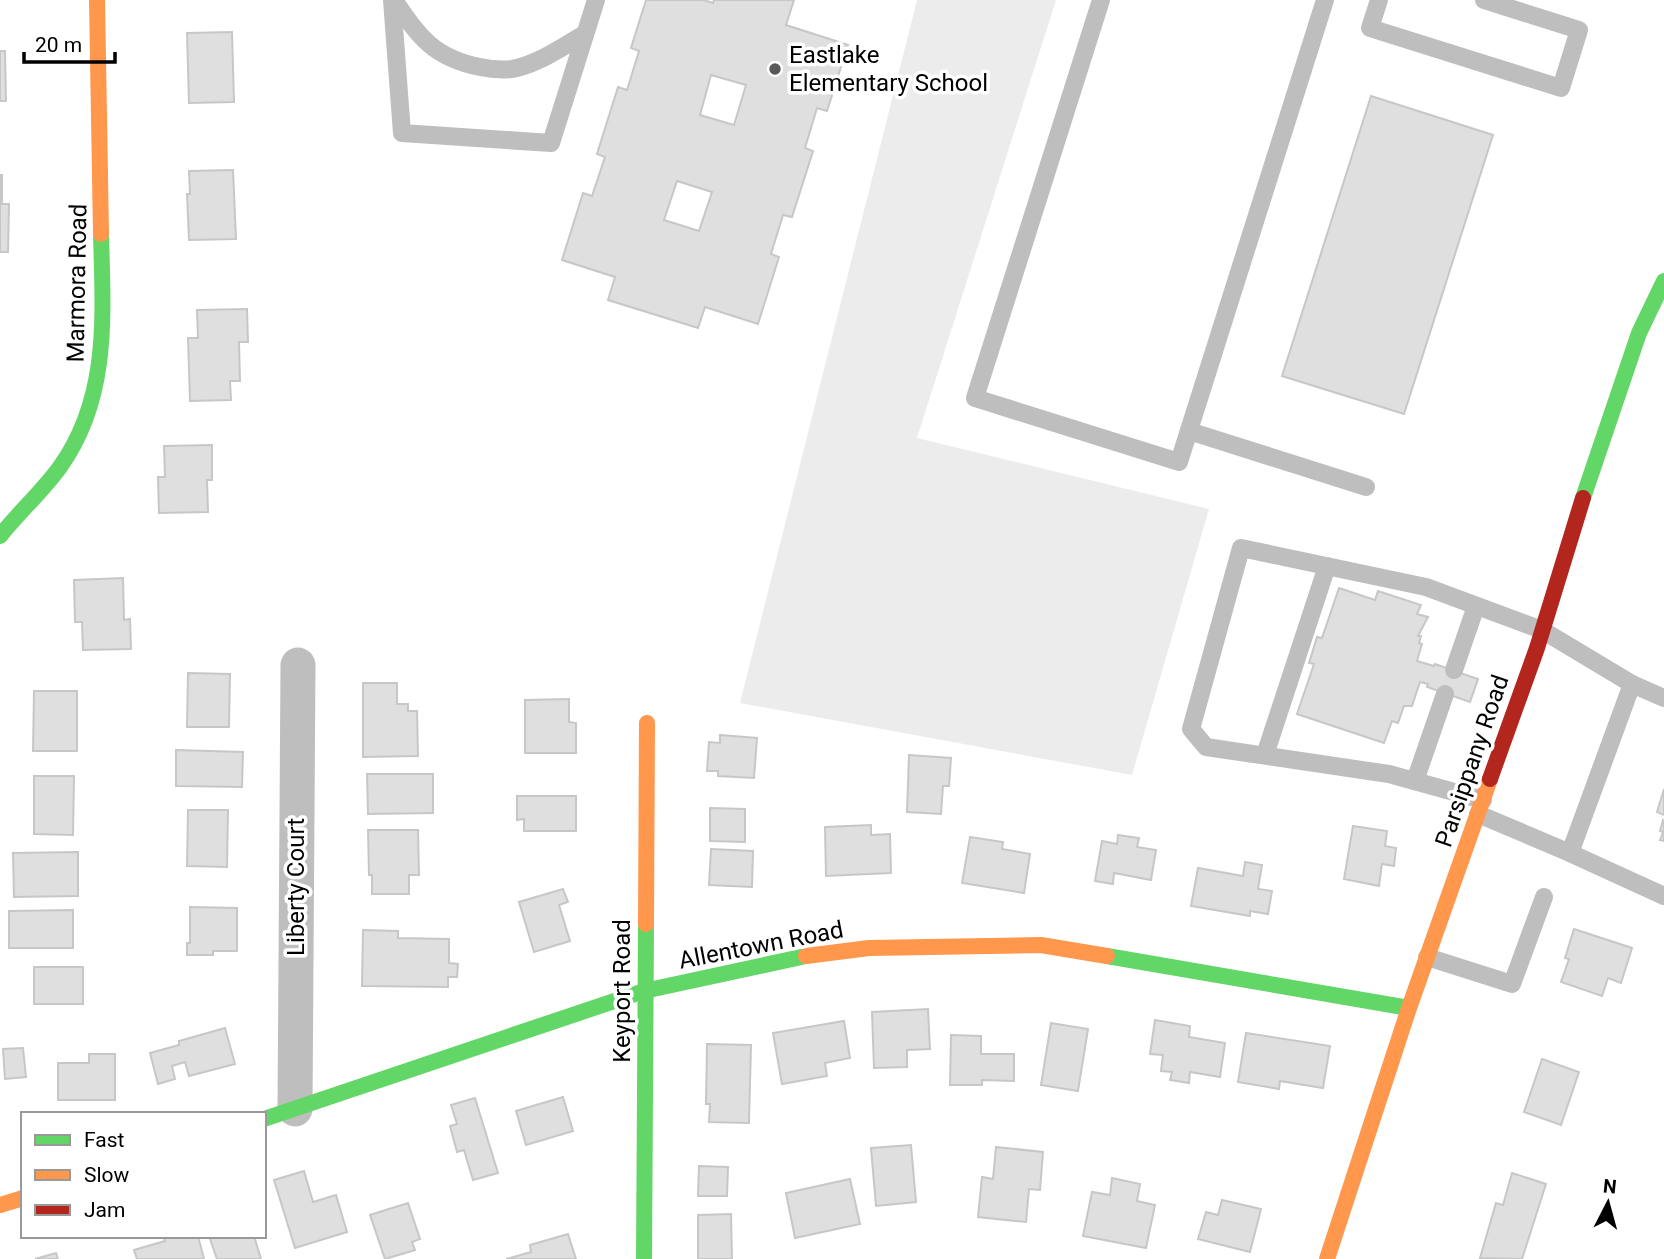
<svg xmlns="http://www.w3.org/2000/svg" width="1664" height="1259" font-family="Roboto,sans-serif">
<rect width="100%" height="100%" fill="#fff"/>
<polygon fill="#ececec" points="917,0 1056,0 917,438 1209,509 1132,775 740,703"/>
<g fill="#dfdfdf" stroke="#c7c7c7" stroke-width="2" fill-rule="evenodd">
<path d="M646 0H704L713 3 714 0H794L786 25 848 45 827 111 817 108 805 148 813 151 792 217 783 215 771 254 779 257 758 324 705 307 698 328 608 300 615 277 562 260 583 193 592 196 605 157 597 154 618 87 627 90 639 51 631 48ZM711 75 746 85 734 125 700 115ZM677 181 712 192 699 231 664 220Z"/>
<polygon points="232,32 234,102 189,103 187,33"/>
<polygon points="0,51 5,51 6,101 0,101"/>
<polygon points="1371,96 1493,135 1404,414 1282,376"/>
<polygon points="233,170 236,239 189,240 187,194 190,194 189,171"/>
<polygon points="0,175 2,175 2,204 9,204 8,252 0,252"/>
<polygon points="247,309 248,342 239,342 240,381 230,381 231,400 190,401 188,338 198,338 197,310"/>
<polygon points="212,445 212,480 207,480 208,512 159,513 158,477 165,477 164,446"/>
<polygon points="123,578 124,620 130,619 131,649 83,650 82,622 75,622 74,580"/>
<polygon points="1339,588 1375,600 1378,591 1421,605 1417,614 1428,617 1418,636 1421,636 1419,643 1422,644 1417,661 1434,666 1435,664 1478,679 1470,702 1427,687 1428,684 1420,682 1412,706 1404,706 1398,723 1392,721 1384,743 1297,714 1314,664 1309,663 1317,637 1322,638"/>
<polygon points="188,673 230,674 229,727 187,727"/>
<polygon points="363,683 397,683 397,704 408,704 408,711 417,711 418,756 363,757"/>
<polygon points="34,691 77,691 77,751 33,751"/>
<polygon points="569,699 569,722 576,723 576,753 525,753 525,700"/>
<polygon points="720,735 757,738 754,778 718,776 718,771 707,771 709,742 720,743"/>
<polygon points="176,750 243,752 242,787 176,786"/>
<polygon points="909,755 951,758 949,786 943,786 941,814 907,812"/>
<polygon points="367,774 433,774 433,813 368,814"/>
<polygon points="34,776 74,776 73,835 34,834"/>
<polygon points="1664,789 1664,815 1657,812"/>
<polygon points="517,796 576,796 576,831 524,831 524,819 517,820"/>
<polygon points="710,808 745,809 745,842 710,841"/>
<polygon points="188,810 228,810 227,867 187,866"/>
<polygon points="1663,820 1664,821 1664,841 1660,840 1663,832 1660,831"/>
<polygon points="871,825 871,835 890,834 891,873 826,876 825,827"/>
<polygon points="1353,826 1387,831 1385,846 1396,848 1394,866 1382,864 1379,886 1344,879"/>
<polygon points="368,830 418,830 419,875 409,875 409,894 372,894 372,875 369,875"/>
<polygon points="1118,835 1139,838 1137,847 1156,850 1151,880 1114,873 1113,884 1095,881 1102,841 1117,844"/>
<polygon points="970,837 1003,842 1002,849 1030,854 1024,893 962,883"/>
<polygon points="711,849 753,851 752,887 709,885"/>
<polygon points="78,852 78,896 14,897 13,853"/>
<polygon points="1245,862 1262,865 1258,889 1272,891 1268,914 1250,911 1250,916 1191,906 1198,868 1243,876"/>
<polygon points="563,889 568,902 559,905 570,941 534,952 519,902"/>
<polygon points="190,907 237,908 237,951 213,951 213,955 187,955 187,943 190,943"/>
<polygon points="73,910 73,948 9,948 9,911"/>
<polygon points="1574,929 1632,948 1621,983 1608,978 1602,996 1561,982 1569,959 1565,958"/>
<polygon points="363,930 398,931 398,938 449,939 449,963 458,964 457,977 448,977 448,987 362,986"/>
<rect x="34" y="967" width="49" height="37"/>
<polygon points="928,1009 930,1049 907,1050 907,1067 874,1068 872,1012"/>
<polygon points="1155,1020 1190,1026 1189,1037 1225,1043 1220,1077 1190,1072 1189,1083 1170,1080 1172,1072 1161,1071 1163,1055 1150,1054"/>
<polygon points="844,1021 850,1058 825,1063 827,1076 782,1084 773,1033"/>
<polygon points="1051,1023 1088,1029 1078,1091 1041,1085"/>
<polygon points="225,1028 235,1064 189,1076 185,1062 172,1066 175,1079 158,1084 150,1053 179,1045 179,1041"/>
<polygon points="1246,1033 1330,1046 1323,1088 1280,1081 1279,1089 1238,1082"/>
<polygon points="951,1035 981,1036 981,1054 1014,1054 1014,1081 982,1080 982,1085 950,1085"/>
<polygon points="707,1044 751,1045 749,1123 709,1122 710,1104 706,1104"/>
<polygon points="23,1048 26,1077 5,1079 3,1049"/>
<polygon points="89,1054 115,1054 115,1100 58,1100 58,1063 89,1063"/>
<polygon points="1542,1059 1579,1072 1561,1125 1524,1112"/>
<polygon points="563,1097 573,1131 526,1145 516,1111"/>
<polygon points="475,1098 498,1173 473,1180 464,1150 457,1152 450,1126 457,1124 451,1105"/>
<polygon points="911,1145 916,1202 876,1206 871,1148"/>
<polygon points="996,1147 1043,1152 1040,1190 1029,1189 1026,1222 978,1217 982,1177 993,1179"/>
<polygon points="699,1166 728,1167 727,1196 698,1196"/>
<polygon points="304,1171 313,1202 336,1195 347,1232 295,1248 274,1180"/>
<polygon points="1512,1173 1546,1184 1522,1259 1480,1258 1496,1203 1503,1205"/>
<polygon points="1112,1178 1140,1184 1137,1201 1155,1205 1146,1248 1083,1236 1092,1192 1110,1195"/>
<polygon points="850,1179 860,1224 795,1238 786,1193"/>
<polygon points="1222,1200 1261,1209 1250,1252 1198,1239 1206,1212 1218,1215"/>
<polygon points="408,1203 420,1239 412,1242 415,1250 385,1259 370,1215"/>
<polygon points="731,1214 732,1259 698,1259 698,1215"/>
<polygon points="568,1234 576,1259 506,1259 531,1252 530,1245"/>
<polygon points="163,1236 198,1236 204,1259 137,1259 134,1250 165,1241"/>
<polygon points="209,1236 254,1236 261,1259 217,1259"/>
<polygon points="56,1253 58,1259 35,1259"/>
</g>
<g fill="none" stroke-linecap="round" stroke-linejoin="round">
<g stroke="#bebebe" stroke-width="18">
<polyline points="392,0 402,133 551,143 596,0"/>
<path d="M394 0C419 37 434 58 480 67 490 69 501 70 512 69 537 65 563 46 585 34"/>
<polyline points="1101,0 975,398 1179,462 1325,0"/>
<polyline points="1379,0 1370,28 1561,88 1579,30 1484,0"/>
<polyline points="1189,431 1366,487"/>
<polyline points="1454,670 1476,606"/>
<polyline points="1632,684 1664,698"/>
<polyline points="1265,755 1327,566"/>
<polyline points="1415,781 1445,694"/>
<polyline points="1478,814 1570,853 1632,684 1542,630 1426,587 1241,548 1191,729 1206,747 1389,774 1483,800"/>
<polyline points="1570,853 1664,896"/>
<polyline points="1427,957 1512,984 1544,897"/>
</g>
<polyline stroke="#bebebe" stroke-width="35" points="295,1109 298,665"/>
<g stroke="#63d668" stroke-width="16">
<polyline points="1583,498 1639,333 1664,281"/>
<path d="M0 536C19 512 42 492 60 467 110 397 103 315 101 234"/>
<polyline points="1107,956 1409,1008"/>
<polyline points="264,1119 644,991 806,956"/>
<polyline points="644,1259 646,924"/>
</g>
<g stroke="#ff974d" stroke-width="16">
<polyline points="97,0 101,234"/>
<polyline points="646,924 647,723"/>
<polyline points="806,956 869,948 1041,945 1107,956"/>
<polyline points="0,1205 23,1198"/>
<polyline points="1327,1259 1409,1008 1490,779"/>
</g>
<polyline stroke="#b3261e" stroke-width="16" points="1490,779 1537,648 1583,498"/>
</g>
<circle fill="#595959" stroke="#fff" stroke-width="2.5" cx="775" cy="69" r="7"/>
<g text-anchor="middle" stroke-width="7" stroke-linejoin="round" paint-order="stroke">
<g font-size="24" fill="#000" stroke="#fff" text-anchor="start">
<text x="789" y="63">Eastlake<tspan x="789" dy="28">Elementary School</tspan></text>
</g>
<g font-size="24" fill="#000" stroke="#fff">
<text transform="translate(77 283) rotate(-89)" y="8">Marmora Road</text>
<text transform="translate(1472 761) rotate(-71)" y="8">Parsippany Road</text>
<text transform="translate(296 887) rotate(-90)" y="8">Liberty Court</text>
<text transform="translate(761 945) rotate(-11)" y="8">Allentown Road</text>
<text transform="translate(622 991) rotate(-90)" y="8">Keyport Road</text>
</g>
</g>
<rect x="21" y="1112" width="245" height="126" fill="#ffffff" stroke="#999999" stroke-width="2"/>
<rect x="35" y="1135" width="35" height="10" fill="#63d668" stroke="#999999" stroke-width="2"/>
<text x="84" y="1147" font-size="21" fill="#000000">Fast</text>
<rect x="35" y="1170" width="35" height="10" fill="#ff974d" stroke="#999999" stroke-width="2"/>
<text x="84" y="1182" font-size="21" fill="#000000">Slow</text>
<rect x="35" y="1205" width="35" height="10" fill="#b3261e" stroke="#999999" stroke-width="2"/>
<text x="84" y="1217" font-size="21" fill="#000000">Jam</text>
<g transform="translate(1608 1203) rotate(6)" stroke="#ffffff" stroke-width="5" paint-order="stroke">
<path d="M0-5L12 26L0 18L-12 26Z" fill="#000000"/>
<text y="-10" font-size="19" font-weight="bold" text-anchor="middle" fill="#000000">N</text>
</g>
<path d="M24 52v10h91v-10" fill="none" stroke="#000000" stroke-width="3.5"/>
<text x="35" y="52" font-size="21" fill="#000000" stroke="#ffffff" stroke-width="5" paint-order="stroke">20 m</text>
</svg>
